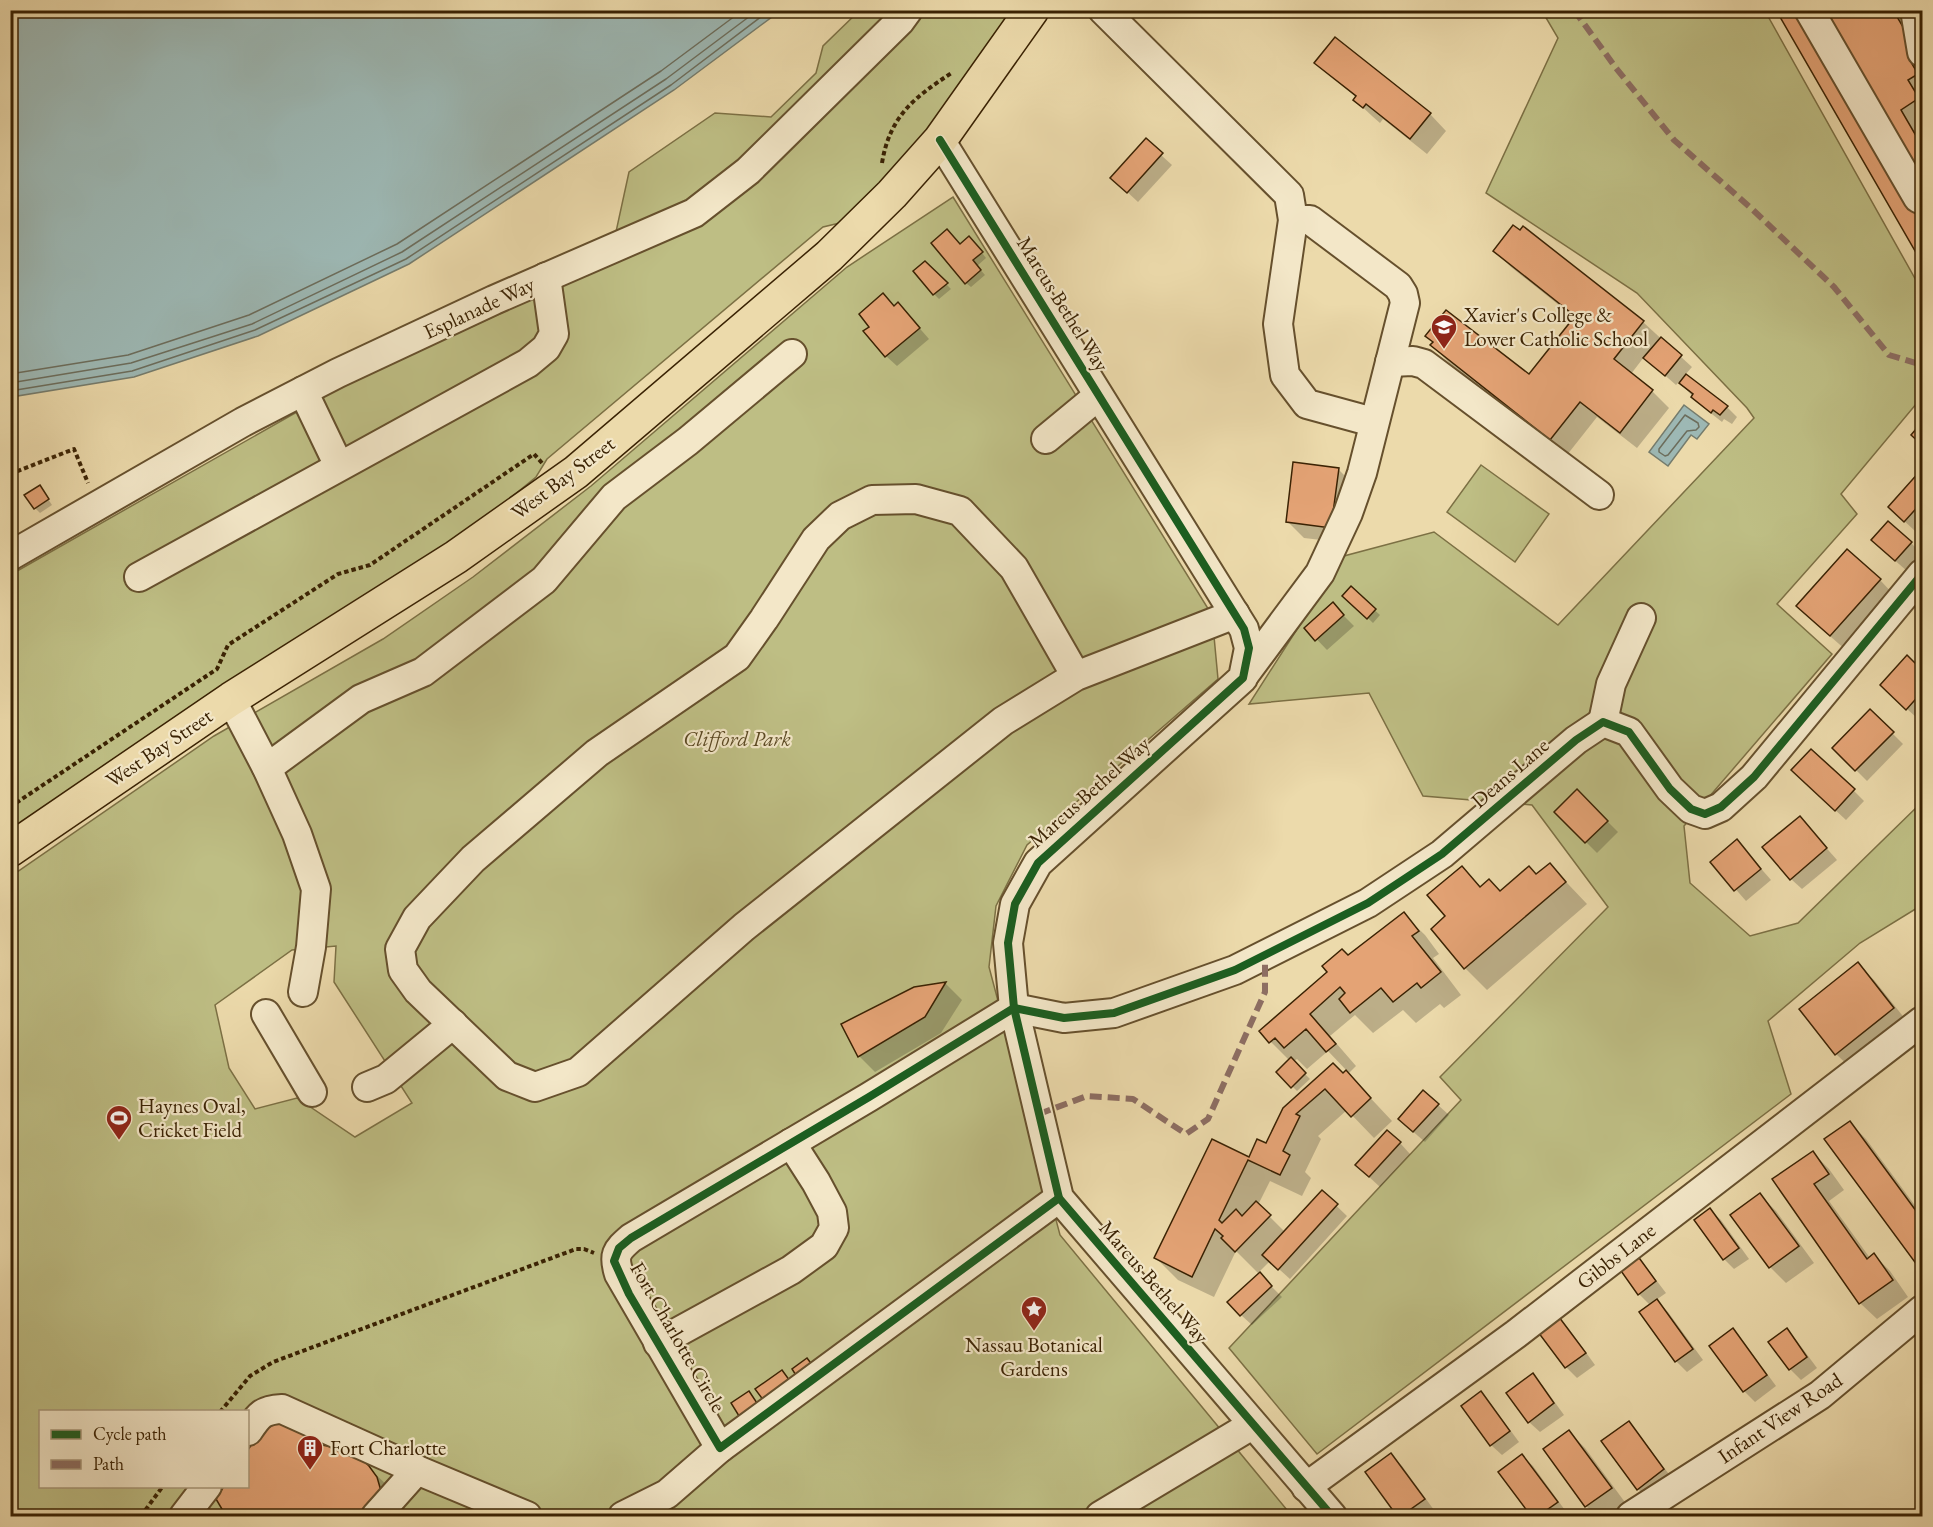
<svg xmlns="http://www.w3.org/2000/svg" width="1933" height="1527" font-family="'EB Garamond',serif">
<rect width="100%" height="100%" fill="#ecdaab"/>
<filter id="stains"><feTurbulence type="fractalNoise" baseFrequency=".00333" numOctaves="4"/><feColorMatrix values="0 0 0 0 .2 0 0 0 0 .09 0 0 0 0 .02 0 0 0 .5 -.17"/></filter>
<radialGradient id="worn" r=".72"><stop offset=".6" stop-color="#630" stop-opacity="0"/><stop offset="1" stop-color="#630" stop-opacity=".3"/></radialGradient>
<g fill="#bebe84" stroke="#7c7044" stroke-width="1.5" fill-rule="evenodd">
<polygon points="859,11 1014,11 946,107 885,185 848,221 823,227 547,459 536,477 486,518 11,836 10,575 348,383 609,264 629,172 715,113 771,117 816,73 823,46"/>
<polygon points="1542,11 1765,11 1922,291 1922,397 1841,494 1857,514 1777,604 1832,654 1684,826 1690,883 1750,936 1798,923 1922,802 1922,905 1860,943 1768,1021 1791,1094 1317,1454 1229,1348 1461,1100 1440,1077 1608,907 1532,805 1423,796 1369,693 1249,704 1344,556 1434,532 1558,625 1754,418 1747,408 1637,293 1486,193 1558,38"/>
<path d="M953 197 1212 615 1218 679 1027 845 996 906 989 967 1060 1235 1292 1516H11L10 877 214 736 383 639 473 577 591 486 847 267ZM336 946 334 982 412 1103 355 1137 297 1098 255 1109 229 1068 215 1005 292 950ZM40 1412H248V1486H40Z"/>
<polygon points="1481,465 1549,514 1515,562 1447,512"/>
</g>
<g fill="#9db8b4" stroke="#757c6d" stroke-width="1.5">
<polygon points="11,10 780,10 780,11 674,90 409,264 258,336 134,377 11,397"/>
<polygon points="1684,405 1709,424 1697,439 1691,435 1668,466 1649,452"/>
</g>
<g fill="#0003">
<polygon points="1778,10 1922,204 1922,261"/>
<polygon points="1822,10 1922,10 1922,178"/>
<polygon points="1335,39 1430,114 1446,131 1427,154 1383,119 1380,123 1372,116 1355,100 1357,98 1316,63"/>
<polygon points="1161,155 1172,165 1138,202 1123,188"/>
<polygon points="974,243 986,258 977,266 985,275 971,287 966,283 960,246"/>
<polygon points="1495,251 1643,322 1692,367 1685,375 1727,407 1737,417 1732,424 1724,419 1722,422 1703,407 1679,382 1676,385 1644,357 1631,374 1652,391 1669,408 1637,448 1597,417 1567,455 1448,362 1432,345 1529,376 1575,318 1511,267"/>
<polygon points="925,263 951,289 939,299 934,294"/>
<polygon points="895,307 908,315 929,339 897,366 886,356"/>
<polygon points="1338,469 1354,485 1347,543 1304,538 1287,521"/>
<polygon points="1921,473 1922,475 1922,524 1916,532 1900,517"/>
<polygon points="40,487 52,505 40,513 35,508"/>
<polygon points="1911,543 1922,554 1907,571 1884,551"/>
<polygon points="1880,580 1896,597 1847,651 1814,622"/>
<polygon points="1351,589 1380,615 1373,623 1345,596"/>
<polygon points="1343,615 1354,626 1327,650 1306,628"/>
<polygon points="1907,658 1922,672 1922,714 1918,719 1892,695"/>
<polygon points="1870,711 1903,744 1867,781 1834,748"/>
<polygon points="1804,781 1853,790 1864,801 1846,820"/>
<polygon points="1577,791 1618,832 1597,853 1556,812"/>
<polygon points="1800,818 1837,860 1802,889 1791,879"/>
<polygon points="1737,841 1771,880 1746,901 1712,862"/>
<polygon points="1550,865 1587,904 1487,990 1465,968 1433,929 1447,916 1462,868 1481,887 1500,892 1537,876"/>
<polygon points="1403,914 1425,935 1439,954 1433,958 1461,995 1444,1008 1440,1004 1416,1023 1403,1010 1373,1033 1355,1015 1330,1036 1356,1066 1348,1074 1392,1121 1374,1138 1347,1110 1318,1136 1321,1139 1305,1172 1311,1178 1302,1196 1270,1181 1258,1205 1285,1232 1322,1192 1347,1216 1290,1279 1270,1261 1258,1273 1282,1297 1252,1325 1241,1315 1259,1274 1236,1251 1214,1297 1178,1280 1156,1258 1213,1141 1249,1159 1267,1145 1333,1065 1343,1075 1347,1071 1328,1051 1307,1069 1297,1059 1293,1062 1310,1079 1297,1091 1278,1072 1290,1061 1270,1041 1349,957"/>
<polygon points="1922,943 1922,953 1918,946"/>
<polygon points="1857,964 1874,980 1910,1025 1853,1070 1836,1054 1801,1009"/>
<polygon points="946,984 962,1000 941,1033 875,1072 859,1056 914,989"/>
<polygon points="1438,1105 1449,1115 1425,1142 1410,1129"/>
<polygon points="1850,1123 1866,1139 1922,1215 1922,1268 1918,1264"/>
<polygon points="1400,1143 1410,1154 1380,1187 1367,1175"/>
<polygon points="1813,1153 1829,1169 1844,1190 1829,1201 1870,1258 1874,1255 1890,1271 1908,1297 1877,1319 1860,1303 1774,1180"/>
<polygon points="1760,1195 1776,1211 1814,1263 1786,1283 1770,1267"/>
<polygon points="1710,1210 1721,1220 1749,1259 1734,1269 1724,1259"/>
<polygon points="1637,1257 1647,1268 1666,1293 1656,1300 1668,1312 1703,1360 1687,1372 1676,1361 1651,1306 1639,1294"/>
<polygon points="1559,1318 1569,1329 1595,1365 1577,1378 1566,1367 1540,1332"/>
<polygon points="1733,1330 1743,1341 1776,1386 1755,1402 1744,1391"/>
<polygon points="1786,1330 1797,1341 1817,1368 1801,1380 1790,1369 1770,1342"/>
<polygon points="1533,1375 1543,1386 1564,1415 1540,1432 1529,1422"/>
<polygon points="1480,1393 1491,1404 1519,1442 1502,1455 1491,1445"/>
<polygon points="1629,1423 1639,1434 1674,1481 1649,1499 1638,1489"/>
<polygon points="1569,1432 1585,1448 1627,1505 1610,1516 1597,1516 1586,1506"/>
<polygon points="259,1435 315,1438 324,1447 368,1467 391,1489 398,1500 401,1516 228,1516 218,1499 248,1486 248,1453"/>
<polygon points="1391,1455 1402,1466 1434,1510 1426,1516 1399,1516 1367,1473"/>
<polygon points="1522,1456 1533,1466 1567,1513 1563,1516 1532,1516 1500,1472"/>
</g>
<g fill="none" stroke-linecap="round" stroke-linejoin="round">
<g stroke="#6c6d5c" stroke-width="1.5">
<polyline points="10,374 128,355 249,315 397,244 661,71 743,10"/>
<polyline points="10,383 131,363 252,324 402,252 666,79 758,10"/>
<polyline points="10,391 132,371 255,330 406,259 671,85 770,10"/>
<polygon points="1685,415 1698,423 1699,427 1696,430 1687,431 1668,455 1665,456 1659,452 1659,449"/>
</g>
</g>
<g fill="#e4a375" stroke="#3a2203" stroke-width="1.5">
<polygon points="1776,10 1803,10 1922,218 1922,263"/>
<polygon points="1820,10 1893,10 1918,52 1908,57 1918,74 1908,80 1919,98 1901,110 1922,146 1922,180"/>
<polygon points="1335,37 1431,113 1410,139 1366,104 1363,108 1353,100 1356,96 1314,63"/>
<polygon points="1146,138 1163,153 1127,193 1110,178"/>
<polygon points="1513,225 1520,230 1523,226 1644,321 1614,359 1653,390 1620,433 1580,402 1550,440 1430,345 1433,342 1425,336 1446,310 1529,374 1575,316 1493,251"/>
<polygon points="947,229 960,244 969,236 983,252 973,260 981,270 965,284 931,243"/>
<polygon points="925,261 948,283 933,295 913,271"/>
<polygon points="883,293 894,306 898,302 920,328 885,357 863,331 869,327 859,314"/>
<polygon points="1661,337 1682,355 1665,376 1643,358"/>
<polygon points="1686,374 1728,406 1720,415 1713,410 1711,413 1691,397 1693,394 1679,383"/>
<polygon points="1922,422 1922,445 1911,435"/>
<polygon points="1293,462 1339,468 1331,528 1286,522"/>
<polygon points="1920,471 1922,473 1922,502 1904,522 1888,507"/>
<polygon points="40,485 49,499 34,509 24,495"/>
<polygon points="1888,521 1912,542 1895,561 1871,540"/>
<polygon points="1847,549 1881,579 1830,636 1796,606"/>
<polygon points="1351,586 1376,609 1367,619 1342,596"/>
<polygon points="1333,602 1344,615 1315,641 1304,628"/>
<polygon points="1907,655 1922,670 1922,692 1906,710 1880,685"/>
<polygon points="1870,709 1894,732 1855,771 1832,748"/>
<polygon points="1811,749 1855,789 1835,811 1791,770"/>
<polygon points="1577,789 1608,821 1585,843 1554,812"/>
<polygon points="1800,816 1827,848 1790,880 1762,847"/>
<polygon points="1737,839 1761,869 1734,891 1710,862"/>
<polygon points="1550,863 1566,882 1464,969 1431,929 1445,916 1427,895 1462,866 1480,887 1489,879 1500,891 1529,866 1536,874"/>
<polygon points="1404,912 1419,931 1412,936 1441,972 1421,988 1417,983 1393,1002 1381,988 1350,1013 1339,999 1345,993 1340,987 1310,1014 1336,1044 1326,1052 1306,1029 1284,1048 1275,1038 1269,1043 1259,1031 1327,972 1322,966 1342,949 1348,955"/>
<polygon points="1858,962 1894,1008 1835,1055 1799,1009"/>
<polygon points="946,982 925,1017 858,1057 841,1024 914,987"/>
<polygon points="1291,1057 1306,1073 1291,1088 1276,1072"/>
<polygon points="1333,1063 1343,1073 1346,1070 1371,1098 1351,1117 1325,1089 1296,1114 1300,1116 1283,1151 1290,1155 1280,1175 1248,1160 1219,1220 1222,1223 1236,1209 1242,1216 1256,1201 1271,1215 1235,1252 1221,1238 1223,1236 1215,1229 1192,1277 1154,1258 1212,1139 1249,1157 1257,1139 1266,1143 1283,1108"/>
<polygon points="1423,1090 1439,1104 1413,1132 1398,1119"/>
<polygon points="1850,1121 1922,1219 1922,1261 1917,1265 1824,1139"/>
<polygon points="1387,1130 1401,1142 1369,1177 1355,1165"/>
<polygon points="1813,1151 1829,1174 1814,1184 1867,1259 1874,1253 1893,1280 1859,1304 1772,1179"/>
<polygon points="1322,1190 1338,1204 1278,1270 1262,1255"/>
<polygon points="1760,1193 1799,1246 1769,1268 1730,1215"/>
<polygon points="1710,1208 1739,1248 1723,1260 1694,1220"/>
<polygon points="1637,1255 1656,1281 1638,1295 1619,1268"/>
<polygon points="1260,1272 1272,1286 1240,1316 1227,1302"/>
<polygon points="1657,1299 1693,1349 1675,1362 1639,1312"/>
<polygon points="1559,1317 1586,1353 1565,1368 1538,1332"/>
<polygon points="1733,1328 1767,1375 1743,1392 1709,1346"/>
<polygon points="1787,1328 1807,1357 1789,1370 1768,1342"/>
<polygon points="807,1358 813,1366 797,1377 792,1369"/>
<polygon points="782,1370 790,1381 764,1401 755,1389"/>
<polygon points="1533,1373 1554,1403 1528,1423 1506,1393"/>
<polygon points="749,1391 757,1403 739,1416 731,1403"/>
<polygon points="1481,1391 1510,1431 1490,1446 1461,1406"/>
<polygon points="1629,1421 1664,1469 1637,1490 1601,1441"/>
<polygon points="276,1423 290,1423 316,1437 321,1445 336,1447 359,1456 369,1466 377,1477 381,1491 368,1516 226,1516 216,1499 224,1486 248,1486 248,1450 258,1434"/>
<polygon points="1569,1430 1612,1488 1585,1507 1543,1449"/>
<polygon points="1391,1453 1425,1499 1401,1516 1397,1516 1365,1472"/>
<polygon points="1522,1454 1558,1502 1538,1516 1531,1516 1498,1472"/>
</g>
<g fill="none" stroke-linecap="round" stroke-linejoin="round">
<g stroke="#66502d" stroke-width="32">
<g id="minor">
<polyline points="1103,10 1289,195 1293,220 1278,324 1285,375 1307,404 1373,422"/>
<polyline points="1809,10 1918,198 1922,200"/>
<polyline points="1915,10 1922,52"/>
<polyline points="940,140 1244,629 1249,648 1243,678 1038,863 1015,904 1008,943 1014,1008 1059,1198 1332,1516"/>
<polyline points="1390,362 1413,361 1424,364 1599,495"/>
<polyline points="303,391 339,466"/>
<polyline points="1046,439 1098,396"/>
<polyline points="10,556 243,422 338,373 494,300 694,213 748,171 900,21 908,10"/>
<polyline points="139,577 528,363 546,348 554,334 546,277"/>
<polyline points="1245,674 1320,573 1348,513 1362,473 1405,303 1403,294 1398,286 1310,220 1293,220"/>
<polyline points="1076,676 1014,568 960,511 916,499 872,500 840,516 816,539 764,619 737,657 597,753 473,859 417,918 400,949 403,970 418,991 507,1076 535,1087 578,1072 744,927 1003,721 1076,676 1235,614"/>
<polyline points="231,699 267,768 297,834 316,889 311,947 303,992"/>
<polyline points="1603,722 1611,684 1641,618"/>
<polyline points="267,768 361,699 423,672 544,580 614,497 688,441 792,354"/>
<polyline points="266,1014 312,1092"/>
<polyline points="367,1087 386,1079 453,1024"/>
<polyline points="658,1343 791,1270 824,1246 834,1228 832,1212 816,1182 791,1143"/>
<path d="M248 1431C259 1415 262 1410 282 1409L417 1470 527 1516"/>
<path d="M720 1448 619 1274C613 1255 616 1251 631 1238L869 1097 1014 1008 1064 1018 1114 1013 1235 970 1368 903 1442 854 1576 740 1603 722 1629 732 1670 789 1691 809 1705 814 1721 807 1754 777 1922 574"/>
<polyline points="1306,1487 1516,1334 1922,1021"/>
<polyline points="184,1516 207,1486"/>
<polyline points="376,1516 417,1470"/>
<polyline points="623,1516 667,1494 720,1448 1059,1198"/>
<polyline points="1100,1516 1252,1425"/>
<polyline points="1631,1516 1820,1395 1922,1310"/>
</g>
</g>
<g stroke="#3a2203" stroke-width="36">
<polyline id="highway" points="10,850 231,699 456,557 576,472 829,256 892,194 940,140 1032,10"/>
</g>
<g stroke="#3a2203" stroke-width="4" stroke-dasharray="4.5 3" stroke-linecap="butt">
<path d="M882 163C890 115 915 97 953 72"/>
<polyline points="10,474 74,449 88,483"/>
<polyline points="10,807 217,669 228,645 338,574 370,565 534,454 542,463"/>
<polyline points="220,1412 250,1376 273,1362 576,1249 584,1249 594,1253"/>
<polyline points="141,1516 163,1486"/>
</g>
<use href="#minor" stroke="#f3e7c8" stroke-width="28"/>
<use href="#highway" stroke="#ecdaab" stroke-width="33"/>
<g stroke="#8d6e63" stroke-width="6" stroke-dasharray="12 6" stroke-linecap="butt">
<polyline points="1574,10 1616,68 1674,140 1752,209 1834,287 1889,355 1922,365"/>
<polyline points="1039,1114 1087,1096 1133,1099 1186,1134 1208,1119 1265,992 1265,955"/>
</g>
<g stroke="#f3e7c8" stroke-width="11">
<g id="cycleway">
<polyline points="940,140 1244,629 1249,648 1243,678 1038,863 1015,904 1008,943 1014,1008 1059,1198 1332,1516"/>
<polyline points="1059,1198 720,1448 629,1294 614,1261 619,1248 631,1238 869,1097 1014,1008 1064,1018 1114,1013 1235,970 1368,903 1442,854 1576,740 1603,722 1629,732 1670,789 1691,809 1705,814 1721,807 1754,777 1922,574"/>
</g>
</g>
<use href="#cycleway" stroke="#1b5e20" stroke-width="8"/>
</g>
<defs>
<g id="school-pin" transform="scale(1.35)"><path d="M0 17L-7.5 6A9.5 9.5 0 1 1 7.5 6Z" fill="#8f2418" stroke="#f3e7c8"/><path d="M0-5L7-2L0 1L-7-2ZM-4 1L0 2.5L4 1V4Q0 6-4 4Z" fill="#fff"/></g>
<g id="stadium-pin" transform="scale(1.35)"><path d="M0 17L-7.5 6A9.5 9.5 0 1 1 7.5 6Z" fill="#8f2418" stroke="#f3e7c8"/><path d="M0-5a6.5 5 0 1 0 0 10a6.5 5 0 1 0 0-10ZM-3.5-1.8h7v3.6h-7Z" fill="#fff"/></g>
<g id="sight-pin" transform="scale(1.35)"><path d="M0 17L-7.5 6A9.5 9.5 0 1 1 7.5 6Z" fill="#8f2418" stroke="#f3e7c8"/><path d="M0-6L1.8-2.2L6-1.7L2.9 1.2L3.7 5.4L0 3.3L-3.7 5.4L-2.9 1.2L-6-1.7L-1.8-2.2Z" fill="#fff"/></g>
<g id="building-pin" transform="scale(1.35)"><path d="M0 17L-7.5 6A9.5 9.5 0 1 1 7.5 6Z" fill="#8f2418" stroke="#f3e7c8"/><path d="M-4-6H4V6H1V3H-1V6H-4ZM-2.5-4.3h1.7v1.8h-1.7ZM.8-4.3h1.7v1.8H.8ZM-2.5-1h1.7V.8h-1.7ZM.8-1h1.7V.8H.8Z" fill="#fff"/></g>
</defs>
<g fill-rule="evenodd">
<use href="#school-pin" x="1444" y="327"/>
<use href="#stadium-pin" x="119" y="1118"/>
<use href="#sight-pin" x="1034" y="1309"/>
<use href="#building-pin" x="310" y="1448"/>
</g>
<g text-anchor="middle" stroke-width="4.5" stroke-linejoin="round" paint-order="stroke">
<g font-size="21" fill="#3a2203" stroke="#f3e7c8">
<text transform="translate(1063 304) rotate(58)" y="7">Marcus Bethel Way</text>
<text transform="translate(479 308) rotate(-25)" y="7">Esplanade Way</text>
<text transform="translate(563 478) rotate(-37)" y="7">West Bay Street</text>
<text transform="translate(159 748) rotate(-34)" y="7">West Bay Street</text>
<text transform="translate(1510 773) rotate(-41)" y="7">Deans Lane</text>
<text transform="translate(1089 792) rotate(-42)" y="7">Marcus Bethel Way</text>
<text transform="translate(1616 1256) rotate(-38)" y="7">Gibbs Lane</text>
<text transform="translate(1154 1282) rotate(49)" y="7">Marcus Bethel Way</text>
<text transform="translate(678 1337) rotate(60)" y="7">Fort Charlotte Circle</text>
<text transform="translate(1780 1418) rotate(-34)" y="7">Infant View Road</text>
</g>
<g font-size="21" fill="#3a2203" stroke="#f3e7c8" text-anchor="start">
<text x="1464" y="322">Xavier's College &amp;<tspan x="1464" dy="24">Lower Catholic School</tspan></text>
<text x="138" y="1113">Haynes Oval,<tspan x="138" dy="24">Cricket Field</tspan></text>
<text x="1034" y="1352" text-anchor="middle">Nassau Botanical<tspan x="1034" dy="24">Gardens</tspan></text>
<text x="330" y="1455">Fort Charlotte</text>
</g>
<g font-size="21" font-style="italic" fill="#5b4923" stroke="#f3e7c8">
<text x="737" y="746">Clifford Park</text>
</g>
</g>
<rect width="1933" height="1527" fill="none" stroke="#ecdaab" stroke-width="36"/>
<rect x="12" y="12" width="1909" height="1503" fill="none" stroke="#3a2203" stroke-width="3"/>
<rect x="18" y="18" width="1897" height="1491" fill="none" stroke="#3a2203" stroke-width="1.5"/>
<rect x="39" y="1410" width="210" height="78" fill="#f3e7c8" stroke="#a99879" stroke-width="1.5"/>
<rect x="51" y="1430" width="30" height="9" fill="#1b5e20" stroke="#a99879" stroke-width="1.5"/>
<text x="93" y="1440" font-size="18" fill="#3a2203">Cycle path</text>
<rect x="51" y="1460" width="30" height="9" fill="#8d6e63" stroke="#a99879" stroke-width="1.5"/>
<text x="93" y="1470" font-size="18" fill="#3a2203">Path</text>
<rect width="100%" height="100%" filter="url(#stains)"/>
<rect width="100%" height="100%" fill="url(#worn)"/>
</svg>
